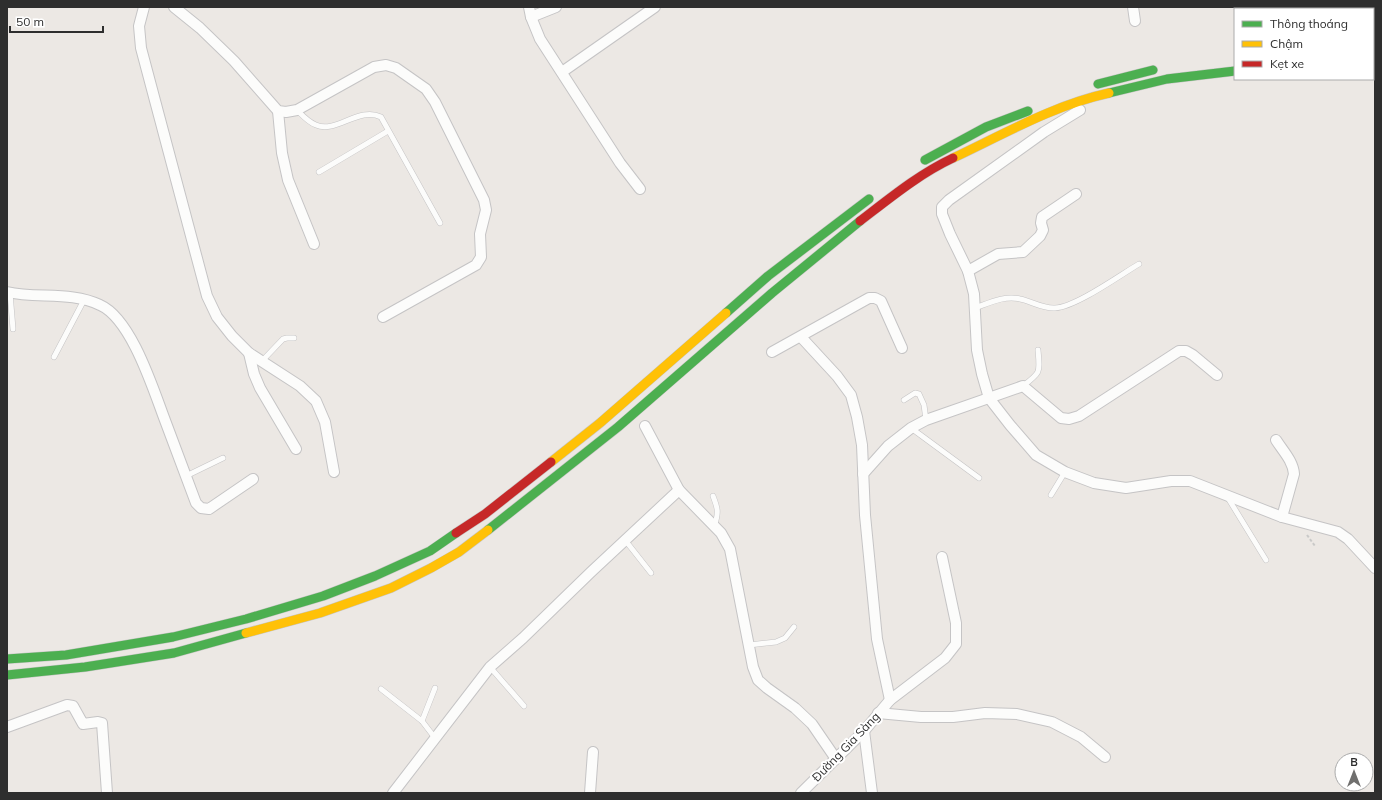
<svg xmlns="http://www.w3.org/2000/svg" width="1382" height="800" font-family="Mulish,sans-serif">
<rect width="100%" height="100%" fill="#ece8e4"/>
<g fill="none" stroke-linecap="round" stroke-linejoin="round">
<g stroke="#c5c4c5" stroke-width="6">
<g id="lane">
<path d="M297 110C302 115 308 122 316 125 336 134 359 106 381 117L440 223"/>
<polyline points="319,172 388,131"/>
<polyline points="10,293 13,329"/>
<path d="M975 308C989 303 1005 295 1020 299 1031 301 1043 309 1055 308 1076 307 1120 275 1139 264"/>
<polyline points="54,357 84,300"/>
<polyline points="262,361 283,339 287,338 294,338"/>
<path d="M1023 386C1041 372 1040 373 1038 350"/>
<polyline points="904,400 915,393 919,394 924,405 926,420"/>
<polyline points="911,428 979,478"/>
<polyline points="186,476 223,458"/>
<polyline points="1051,495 1065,472"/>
<path d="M713 496C718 509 719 512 714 527"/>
<polyline points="1228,498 1266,560"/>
<polyline points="625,540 651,573"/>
<polyline points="749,645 776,642 785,638 794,627"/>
<polyline points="490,667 524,706"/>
<polyline points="381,689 422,721 435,738"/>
<polyline points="422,721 435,688"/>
</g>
</g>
<g stroke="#c5c4c5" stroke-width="12">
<g id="street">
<polyline points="144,7 139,26 141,48 207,296 217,317 232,336 249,353 300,386 316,401 325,422 334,472"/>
<polyline points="174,7 200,28 234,61 278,111 286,112 297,110 374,67 386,65 396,68 426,89 435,102 484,200 486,210 480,234 481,257 476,265 383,317"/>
<polyline points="529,7 531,17 540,39 620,163 640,189"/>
<polyline points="1133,7 1135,21"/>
<polyline points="531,17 556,7"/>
<polyline points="562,72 655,7"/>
<polyline points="1080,110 1044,132 949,200 942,207 942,214 950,234 968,271 974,294 977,350 982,374 989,398 1010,425 1036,455 1065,472 1094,483 1126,488 1171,481 1190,481 1282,517 1338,532 1348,539 1375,568"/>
<polyline points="278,111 282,153 288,180 314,244"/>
<polyline points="968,271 998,254 1023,252 1040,236 1043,230 1041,223 1042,217 1076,194"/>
<path d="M7 292C37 299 71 291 100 305 132 319 154 392 166 423 176 449 186 476 196 503L201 508 209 509 253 479"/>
<polyline points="801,337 837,376 851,395 857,417 862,445 865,515 877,639 890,700"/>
<polyline points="772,352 869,298 875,298 881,301 902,348"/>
<polyline points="249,353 254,374 260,388 296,449"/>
<polyline points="645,426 679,490 721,533 730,549 753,667 758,680 767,688 795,708 812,724 836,759"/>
<path d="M1276 440C1283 451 1293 461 1294 474L1282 517"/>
<polyline points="863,474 888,446 911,428 926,420 1023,386 1061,418 1069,419 1079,416 1179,351 1186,351 1193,355 1217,375"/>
<polyline points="878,713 921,717 953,717 985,713 1017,714 1052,722 1081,737 1105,757"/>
<polyline points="7,727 67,705 73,706 83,724 98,722 102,723 107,793"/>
<polyline points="864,731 872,793"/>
<polyline points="393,793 490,667 523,638 591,572 679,490"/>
<polyline points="590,793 593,752"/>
<polyline points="801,793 864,731 890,700 945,658 956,644 956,623 942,557"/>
</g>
</g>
<g stroke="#c6c5c4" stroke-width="10">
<g id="fast">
<polyline points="1373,62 1375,62"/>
<polyline points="1098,84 1153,70"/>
<polyline points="1109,93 1167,79 1235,71"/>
<polyline points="925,160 986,127 1028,111"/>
<polyline points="726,313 768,276 869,199"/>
<polyline points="488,530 618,427 772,293 860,221"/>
<polyline points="7,659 66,655 173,637 246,619 323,596 375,576 430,551 456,533"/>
<polyline points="7,675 85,667 174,653 246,633"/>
</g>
</g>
<g stroke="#c6c5c4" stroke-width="10">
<g id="slow">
<path d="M953 158C1004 134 1054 105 1109 93"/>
<polyline points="551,462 600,423 726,313"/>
<polyline points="246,633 320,613 391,588 431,568 459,552 488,530"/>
</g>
</g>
<g stroke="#c6c5c4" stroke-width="10">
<g id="jam">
<polyline points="1373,48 1375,48"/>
<path d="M860 221C890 198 919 174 953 158"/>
<polyline points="456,533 485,514 551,462"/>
</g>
</g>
<polyline stroke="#c9c9c8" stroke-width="2" stroke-dasharray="3 2" stroke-linecap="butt" points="1307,535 1315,546"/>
<use href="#lane" stroke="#fcfcfb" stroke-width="5"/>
<use href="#street" stroke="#fcfcfb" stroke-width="10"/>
<use href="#fast" stroke="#4caf50" stroke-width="9"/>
<use href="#slow" stroke="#ffc107" stroke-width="9"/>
<use href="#jam" stroke="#c62828" stroke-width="9"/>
</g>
<g text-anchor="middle" stroke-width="4" stroke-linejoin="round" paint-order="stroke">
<g font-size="12" fill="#2e2e2e" stroke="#fff">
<text transform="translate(846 747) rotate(-46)" y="4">Đường Gia Sàng</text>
</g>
</g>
<rect width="1382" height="800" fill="none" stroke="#2e2e2e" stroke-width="16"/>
<rect x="1234" y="8" width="140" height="72" fill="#ffffff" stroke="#ababab"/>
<rect x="1242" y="21" width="20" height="6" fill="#4caf50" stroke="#ababab"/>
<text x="1270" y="28" font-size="12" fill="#2e2e2e">Thông thoáng</text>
<rect x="1242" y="41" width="20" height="6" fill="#ffc107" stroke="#ababab"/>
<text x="1270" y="48" font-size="12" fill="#2e2e2e">Chậm</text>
<rect x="1242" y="61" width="20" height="6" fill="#c62828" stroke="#ababab"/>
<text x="1270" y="68" font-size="12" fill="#2e2e2e">Kẹt xe</text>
<g transform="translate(1354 772)"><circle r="19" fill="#ffffff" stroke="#ababab"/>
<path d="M0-3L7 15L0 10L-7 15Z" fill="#706f6e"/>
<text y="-6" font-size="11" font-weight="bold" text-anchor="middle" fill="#2e2e2e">B</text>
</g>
<path d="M10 26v6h93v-6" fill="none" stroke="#2e2e2e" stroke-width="2"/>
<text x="16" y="26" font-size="12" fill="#2e2e2e" stroke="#ffffff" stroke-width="3" paint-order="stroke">50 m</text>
</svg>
